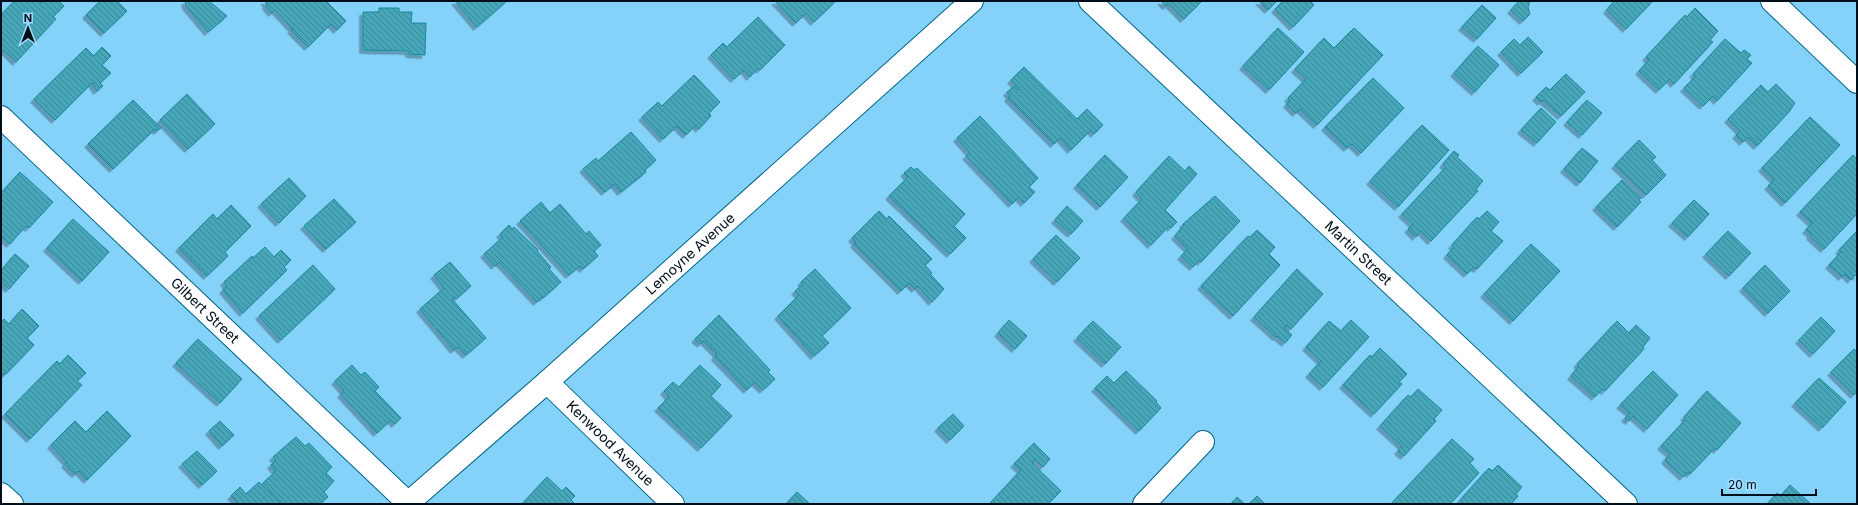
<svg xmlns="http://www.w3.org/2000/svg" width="1858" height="505" font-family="Inter,sans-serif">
<defs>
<pattern id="building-back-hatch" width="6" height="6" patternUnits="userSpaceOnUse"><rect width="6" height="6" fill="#47a7b9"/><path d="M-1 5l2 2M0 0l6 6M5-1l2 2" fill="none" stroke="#398696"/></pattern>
<filter id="shadow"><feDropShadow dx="-3.5" dy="3.5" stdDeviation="0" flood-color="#0004"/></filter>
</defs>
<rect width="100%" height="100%" fill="#84d2fa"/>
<g fill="url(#building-back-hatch)" stroke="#19899b" filter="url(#shadow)">
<polygon points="14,1 39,1 41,3 43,1 59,1 64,6 53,17 56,19 16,62 4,50 1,52 1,15"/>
<polygon points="100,1 117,1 127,11 104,33 86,15"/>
<polygon points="185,1 209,1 227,16 208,32 186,6"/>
<polygon points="264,1 326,1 346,21 337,30 331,24 308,47 291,30 293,29 275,10 272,13 266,6 267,4"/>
<polygon points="455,1 507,1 477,27"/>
<polygon points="775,1 836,1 814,22 806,13 796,23"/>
<polygon points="1161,1 1202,1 1184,19 1169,4 1166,6"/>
<polygon points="1259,1 1277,1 1268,10"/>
<polygon points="1283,1 1310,1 1314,5 1293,27 1275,9"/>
<polygon points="1519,1 1530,1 1528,7 1530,14 1523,21 1511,10"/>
<polygon points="1614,1 1653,1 1626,29 1607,10"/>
<polygon points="1482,5 1496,18 1477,39 1462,27"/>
<polygon points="379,8 399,8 399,12 412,12 411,23 426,23 425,55 409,54 409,51 363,50 363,12 379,12"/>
<polygon points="1695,8 1718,31 1710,40 1713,42 1674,84 1670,79 1659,90 1639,71 1649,60 1646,57 1685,15 1687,17"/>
<polygon points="758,17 785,45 760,70 758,68 750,77 744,70 734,79 711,55 723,43 727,47"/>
<polygon points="1278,28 1304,52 1269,90 1243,66"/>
<polygon points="1354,28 1383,55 1317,125 1300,109 1296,113 1287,104 1290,100 1288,98 1306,79 1295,69 1324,38 1334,48"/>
<polygon points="1528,37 1543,52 1521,73 1501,52 1514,39 1520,45"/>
<polygon points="1725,39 1741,53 1744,50 1751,55 1747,59 1752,63 1717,101 1713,96 1703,106 1684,88 1696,76 1693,74"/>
<polygon points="1478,46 1499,65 1475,92 1454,73"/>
<polygon points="102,47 111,56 102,65 111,73 100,83 103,86 97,91 92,83 55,120 34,99 86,48 94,56"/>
<polygon points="1024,67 1077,119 1087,109 1103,125 1094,134 1091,130 1071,150 1060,138 1054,144 1008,98 1010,96 1007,92 1014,86 1017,90 1019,88 1011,80"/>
<polygon points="1566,74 1585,92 1561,116 1543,100 1541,102 1536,97 1546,87 1550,90"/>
<polygon points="694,75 720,102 709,113 711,116 699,129 696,125 686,135 677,126 663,139 642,117 658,102 662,106"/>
<polygon points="1373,78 1404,108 1361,153 1352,144 1347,148 1325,127"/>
<polygon points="1776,84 1795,103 1789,112 1757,146 1748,137 1743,142 1736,135 1740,131 1728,119 1761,85 1768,92"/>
<polygon points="187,94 215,124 188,149 160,120"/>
<polygon points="133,100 161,128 157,131 155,129 113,169 88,144"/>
<polygon points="1587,100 1602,113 1582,135 1567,122"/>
<polygon points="1541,108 1556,122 1537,143 1521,130"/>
<polygon points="980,116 1038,178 1029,187 1035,192 1024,203 1019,197 1012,204 966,156 970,153 957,138"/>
<polygon points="1810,117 1840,145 1785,203 1768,186 1774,180 1762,168"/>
<polygon points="1422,125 1449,150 1398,207 1370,181"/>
<polygon points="631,132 656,160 645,170 646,172 621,192 614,184 605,192 583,169 596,158 598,161"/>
<polygon points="1639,140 1656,157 1652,160 1666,175 1646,195 1615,165"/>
<polygon points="1582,148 1598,161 1580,183 1564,169"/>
<polygon points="1454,151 1459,155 1457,157 1483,181 1476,189 1478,191 1431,241 1421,231 1416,237 1408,229 1413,224 1402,214 1446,167 1443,164"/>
<polygon points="1105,155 1128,177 1100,207 1077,185"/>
<polygon points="1853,155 1857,159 1857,214 1824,249 1810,236 1811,234 1806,230 1812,223 1800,212"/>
<polygon points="1169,156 1185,171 1189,166 1197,174 1165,210 1177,222 1171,228 1169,226 1151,245 1124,218 1142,199 1136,192"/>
<polygon points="911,167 914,170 917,168 965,214 954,226 966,238 950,254 889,196 908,177 904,173"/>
<polygon points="20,172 53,202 29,228 26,226 10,244 1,236 1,193"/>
<polygon points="289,178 306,196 279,223 261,204"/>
<polygon points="1622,180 1641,198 1639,200 1641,202 1617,227 1596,207"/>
<polygon points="1215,196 1240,221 1201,262 1199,260 1193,267 1181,256 1188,249 1175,236 1184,225 1183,224"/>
<polygon points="334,199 356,222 326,249 304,226"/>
<polygon points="1694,200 1709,214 1688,237 1672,223"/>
<polygon points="541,202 550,213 560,204 586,234 589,231 601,245 594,251 598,256 583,269 580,266 569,275 520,221"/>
<polygon points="231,205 251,226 225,252 228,256 207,276 179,248 213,214 217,219"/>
<polygon points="1067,206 1083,221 1071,234 1055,220"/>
<polygon points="879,211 887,219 889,216 932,259 925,265 932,273 930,274 944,289 932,302 918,286 915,289 909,283 901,291 854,244 856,242 852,238"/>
<polygon points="1487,211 1499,222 1491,231 1503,241 1477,269 1474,267 1467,274 1447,255 1454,247 1452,245 1477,217 1479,219"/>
<polygon points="73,219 109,252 82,281 47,248"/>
<polygon points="509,225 512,229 514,227 538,250 537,251 551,267 549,269 561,282 543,298 542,297 537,302 499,262 495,266 484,254 503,237 500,234"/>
<polygon points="1257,230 1275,247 1269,254 1280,265 1233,316 1201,286 1248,236 1250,237"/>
<polygon points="1728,231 1751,253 1729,276 1706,254"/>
<polygon points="1857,231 1857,277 1855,275 1851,280 1845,274 1842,277 1829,265 1841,252 1839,250"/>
<polygon points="1056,235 1080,258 1057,282 1033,259"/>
<polygon points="1531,244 1560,271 1513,321 1484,294"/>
<polygon points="265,247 274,257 281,250 291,260 284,267 287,270 243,313 223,290 227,286 224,282 252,256 253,258"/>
<polygon points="15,254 29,266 9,289 1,282 1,271"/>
<polygon points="450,262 471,286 456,299 455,297 452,299 486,338 466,355 458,347 454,350 420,309 444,288 434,275"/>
<polygon points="313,265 335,289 281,340 259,316"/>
<polygon points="1765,265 1790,291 1768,313 1743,288"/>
<polygon points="815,269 851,308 822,336 829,343 814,356 778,316 799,295 795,291 803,284 801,282"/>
<polygon points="1297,269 1323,294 1291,329 1287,325 1284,328 1292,335 1285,343 1277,336 1276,337 1254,317"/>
<polygon points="22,309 39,326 27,338 34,345 6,374 4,373 1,376 1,322 4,319 9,324"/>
<polygon points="719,315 770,370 768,372 775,379 763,390 755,382 747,390 715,357 717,354 704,341 701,344 695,339"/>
<polygon points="1821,317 1835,331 1813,354 1799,340"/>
<polygon points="1009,320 1027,336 1015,349 998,333"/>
<polygon points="1351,320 1369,337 1323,387 1309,374 1321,361 1306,347 1329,321 1341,331"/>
<polygon points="1093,321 1121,347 1105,364 1077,338"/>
<polygon points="1617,321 1629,333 1636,325 1650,338 1643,347 1644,349 1605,391 1602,389 1595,397 1571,376 1579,366 1577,364"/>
<polygon points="198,339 242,379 220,403 176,363"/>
<polygon points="1380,348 1407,374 1399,382 1402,384 1374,414 1343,385 1370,355 1372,357"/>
<polygon points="1854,349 1857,352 1857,392 1854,395 1831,372"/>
<polygon points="68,355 86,373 77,381 82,385 30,439 5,414 57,361 60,364"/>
<polygon points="352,365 361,375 365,372 379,387 375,391 401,418 395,424 391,420 377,433 341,394 344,391 335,381"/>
<polygon points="700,365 721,385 711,396 732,416 701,448 658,408 669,397 664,391 673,382 679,387"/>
<polygon points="1126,371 1157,401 1156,402 1161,408 1139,431 1095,388 1107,376 1114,383"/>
<polygon points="1653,371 1678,395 1647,429 1633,416 1629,421 1625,418 1630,413 1620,405"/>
<polygon points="1819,378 1846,402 1822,428 1795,403"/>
<polygon points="1418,389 1442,410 1434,419 1436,421 1404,456 1398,451 1402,446 1380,426 1408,395 1411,397"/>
<polygon points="1707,391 1741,423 1717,450 1715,448 1690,474 1688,472 1683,477 1665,460 1670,454 1661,446 1686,419 1684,417"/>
<polygon points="107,411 131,436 87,480 79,471 75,474 65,464 67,462 51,445 75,421 86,432"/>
<polygon points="953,414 964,426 950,440 938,428"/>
<polygon points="220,421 234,435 222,446 209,431"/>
<polygon points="296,437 305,446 309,443 332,467 326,473 334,481 324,492 328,497 320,504 314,504 312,502 309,504 283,504 263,483 276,471 271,465 276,460 273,457"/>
<polygon points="1452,439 1474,459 1470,463 1479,473 1450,504 1391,504"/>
<polygon points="1034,443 1050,459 1043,467 1035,459 1032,463 1061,491 1048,504 993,504 991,502 1021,470 1014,464"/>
<polygon points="197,451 217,471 202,485 182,464"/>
<polygon points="1498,465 1522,487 1516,494 1518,496 1511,504 1465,504 1460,500 1489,468 1492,471"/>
<polygon points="547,477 562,491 566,487 575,496 571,500 575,504 522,504"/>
<polygon points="259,482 281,504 235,504 237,502 231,496 240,487 246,494"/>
<polygon points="1790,485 1811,504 1767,504 1777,493 1781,496"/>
<polygon points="797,492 810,504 786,504"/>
<polygon points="1257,496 1265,504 1249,504"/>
<polygon points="1237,497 1245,504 1231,504"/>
</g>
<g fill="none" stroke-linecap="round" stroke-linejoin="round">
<g stroke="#016487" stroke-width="24">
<g id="minor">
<path id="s1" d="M1090 1 1626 504"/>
<polyline points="1772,1 1857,82"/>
<path id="s2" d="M1 117 408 503"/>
<path id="s3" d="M547 382 673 504"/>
<polyline points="1144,504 1203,442"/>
</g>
</g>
<g stroke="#016487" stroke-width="24">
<g id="tertiary">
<polyline points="1,494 12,504"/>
<path id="s4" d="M407 504 547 382 972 1"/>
</g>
</g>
<use href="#minor" stroke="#fff" stroke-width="22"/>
<use href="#tertiary" stroke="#fff" stroke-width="22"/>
</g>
<g text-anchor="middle" stroke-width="4" stroke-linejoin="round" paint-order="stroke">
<g font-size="14" fill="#000e19" stroke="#a0ddfd">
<text dy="5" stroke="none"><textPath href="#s1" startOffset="368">Martin Street</textPath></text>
<text dy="5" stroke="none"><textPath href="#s4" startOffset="378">Lemoyne Avenue</textPath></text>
<text dy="5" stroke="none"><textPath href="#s2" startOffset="281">Gilbert Street</textPath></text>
<text dy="5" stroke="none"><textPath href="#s3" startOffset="88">Kenwood Avenue</textPath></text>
</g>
</g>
<rect width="1858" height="505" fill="none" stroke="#000e19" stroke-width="4"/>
<g transform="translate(28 28)" stroke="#a0ddfd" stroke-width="3" paint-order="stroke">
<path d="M0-3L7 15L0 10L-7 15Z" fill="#000e19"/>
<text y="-6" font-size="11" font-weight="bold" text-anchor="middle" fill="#000e19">N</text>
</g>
<path d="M1722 489v6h94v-6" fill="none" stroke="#000e19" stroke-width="2"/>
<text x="1728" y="489" font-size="12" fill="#000e19" stroke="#a0ddfd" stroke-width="3" paint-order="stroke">20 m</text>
</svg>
